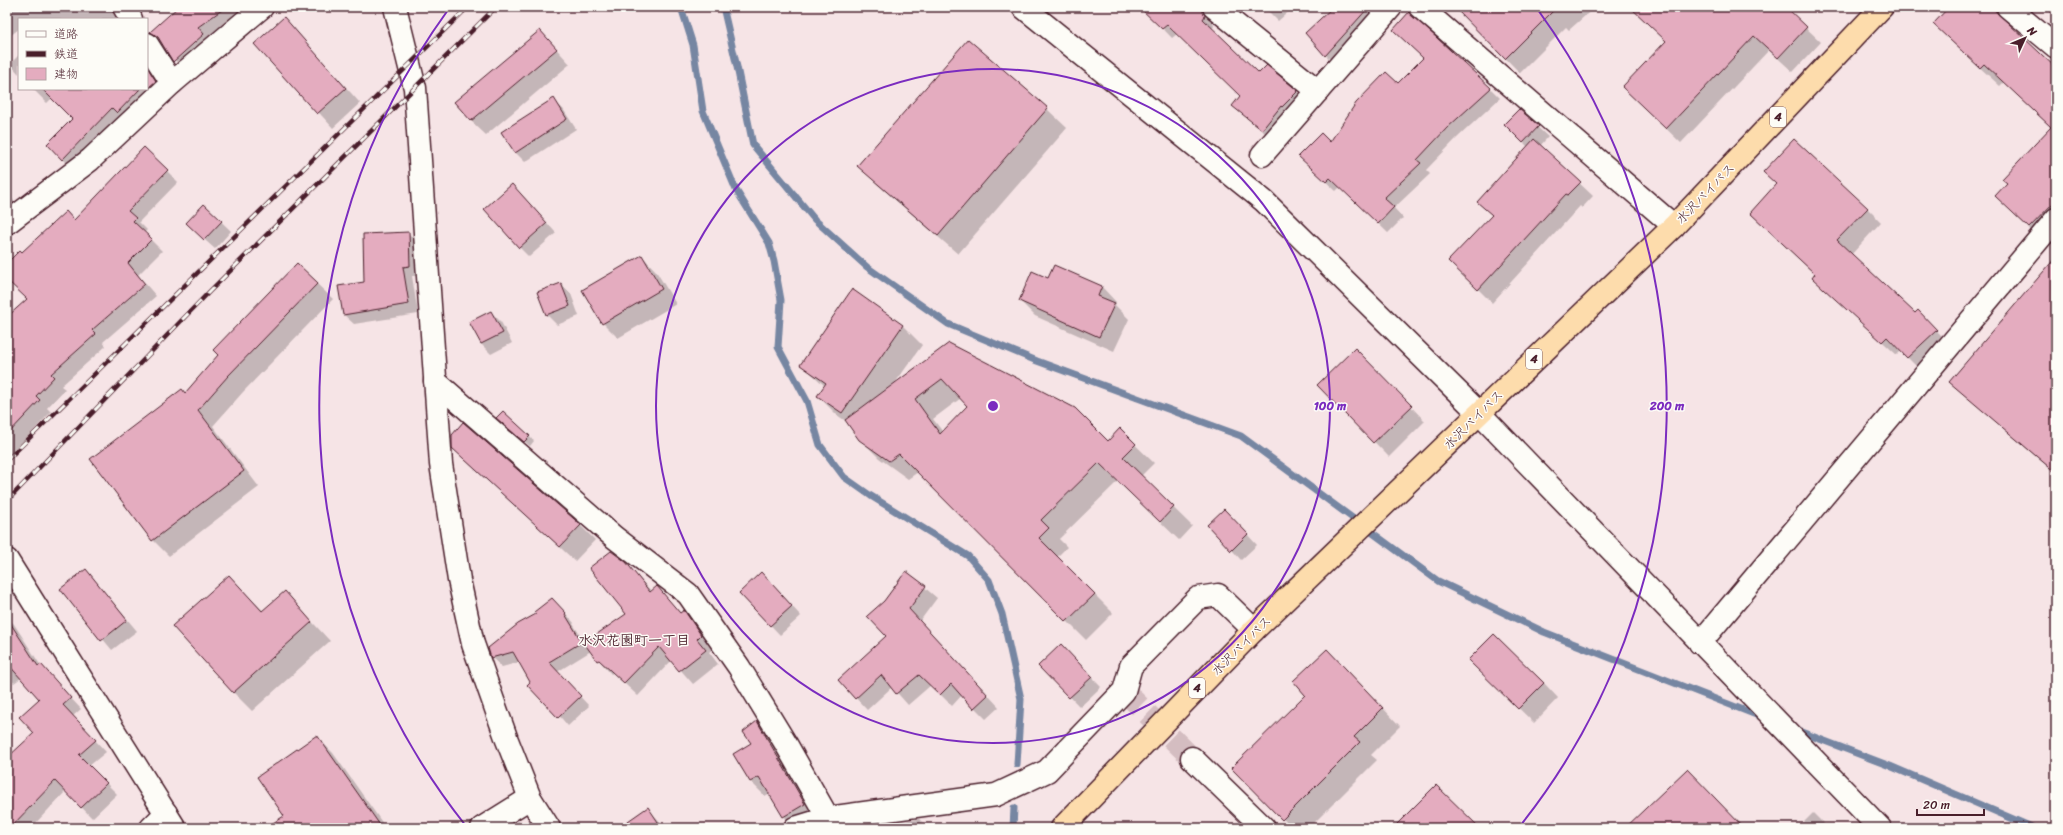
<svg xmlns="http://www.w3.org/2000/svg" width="2063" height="835" font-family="Sriracha,'Klee One',sans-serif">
<rect width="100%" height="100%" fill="#f6e4e6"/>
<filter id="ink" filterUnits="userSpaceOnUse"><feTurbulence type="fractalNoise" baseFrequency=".025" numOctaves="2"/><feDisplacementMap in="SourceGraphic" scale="8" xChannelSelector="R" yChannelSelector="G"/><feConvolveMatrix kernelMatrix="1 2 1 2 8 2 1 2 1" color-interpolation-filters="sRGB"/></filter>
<g filter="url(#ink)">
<g fill="#0003" fill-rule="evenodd">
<polygon points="7,7 119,7 123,19 19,19 19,29 7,38"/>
<polygon points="179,7 242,7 238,9 242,15 186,73 152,32"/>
<polygon points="1142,7 1201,7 1211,17 1214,26 1212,29 1259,75 1297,91 1306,101 1272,139 1233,106 1241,96 1177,34 1172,38"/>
<polygon points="1264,7 1294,7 1278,21"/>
<polygon points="1335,7 1386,7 1335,65 1306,33"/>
<polygon points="1460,7 1595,7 1569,30 1566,27 1520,73 1458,10"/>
<polygon points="1631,7 1784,7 1821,42 1793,72 1769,50 1681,143 1623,87 1667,41"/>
<polygon points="1950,7 1989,7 2056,70 2056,239 2048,247 1996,196 2052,128 2004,82 2000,86 1953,43"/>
<polygon points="540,31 570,64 486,135 471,121"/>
<polygon points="298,34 360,103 333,128 256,44"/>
<polygon points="968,40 1047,109 1067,128 958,254 878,185 859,166"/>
<polygon points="19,55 19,74 10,64"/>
<polygon points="1424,58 1490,88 1500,98 1457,138 1426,170 1430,174 1394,208 1403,218 1388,233 1340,187 1336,191 1309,166 1330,143 1398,84"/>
<polygon points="147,59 167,93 75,171 48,144 73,119 52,98 47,103 33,89 147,89"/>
<polygon points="7,64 11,71 7,73"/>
<polygon points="553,100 563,109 576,129 525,162 515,152"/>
<polygon points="1519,110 1548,137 1540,146 1593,196 1582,208 1580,206 1492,303 1463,274 1493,216 1479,202 1528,147 1505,124"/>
<polygon points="144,148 178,182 139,222 147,230 144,233 162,251 138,275 156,296 103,342 106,346 61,386 65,389 47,408 51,412 7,458 7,318 28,299 7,279 7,265 74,221"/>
<polygon points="7,191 21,212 7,222"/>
<polygon points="522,195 556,233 529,257 519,247"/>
<polygon points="204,205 231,231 215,249 197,233"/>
<polygon points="1867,208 1881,222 1851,255 1915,314 1932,326 1951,345 1922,372 1901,351 1897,355 1828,292 1816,275 1765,227"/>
<polygon points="408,233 418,243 419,276 412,276 418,314 354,324 344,315 365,283"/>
<polygon points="642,256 656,271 676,304 618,338 603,323"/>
<polygon points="2056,258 2056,474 1950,382"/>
<polygon points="1055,266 1102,287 1116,302 1115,305 1129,319 1114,351 1035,316 1020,301 1049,279"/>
<polygon points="317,284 333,299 243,392 213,426 259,487 169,556 153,540 91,459 185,394 219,355"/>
<polygon points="561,284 571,294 579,316 557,325 547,315 538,293"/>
<path d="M853 291 903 326 922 345 895 383 949 344 1108 442 1120 430 1154 463 1141 476 1192 526 1179 540 1118 481 1059 539 1067 547 1057 557 1113 613 1086 640 918 472 908 479 879 458 860 439 847 422 837 415 818 396 825 386 802 365ZM961 398 969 406 943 432 933 419Z"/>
<polygon points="491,312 501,322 512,343 491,354 481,344 471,323"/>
<polygon points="1370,364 1425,421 1389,457 1319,385"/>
<polygon points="503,412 534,441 530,446 502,422"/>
<polygon points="468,463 580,525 595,540 575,561"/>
<polygon points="1234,520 1257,545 1241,560 1232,550"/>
<polygon points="625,563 652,592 657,588 681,614 684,611 697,625 714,648 709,652 718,664 693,684 672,660 638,696 613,673 611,674 591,651 557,672 589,706 568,726 531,682 520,662 502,667 492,658 489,649 561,608 574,623 573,624 586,644 627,614"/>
<polygon points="86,570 137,631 112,650 62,590"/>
<polygon points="906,572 937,598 920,621 999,707 986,719 962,695 952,706 931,685 908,705 892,687 867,710 839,680 887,636 885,601"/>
<polygon points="229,576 264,612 285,593 330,641 252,711 233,692"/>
<polygon points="771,584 801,616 780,635 740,593"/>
<polygon points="7,617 14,624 41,666 81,709 73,716 106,752 89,766 117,794 92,818 66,791 31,828 7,828 7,759 35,733 41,699 21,678 14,683 7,676"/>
<polygon points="1061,646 1101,687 1080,707 1040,666"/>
<polygon points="1345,668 1400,726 1371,755 1377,760 1309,828 1292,828 1233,768"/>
<polygon points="1484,675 1544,683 1558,698 1534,723"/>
<polygon points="757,722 771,736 819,818 795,828 784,816 770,793 765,796 751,782 734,754 753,743"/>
<polygon points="317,737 333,753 386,828 267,828 286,817"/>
<polygon points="648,809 666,828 619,828"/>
<polygon points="1813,813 1828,828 1798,828"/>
<polygon points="919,819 928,828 901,828 900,822"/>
<polygon points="519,821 525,828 509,828"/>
<polygon points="1540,822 1545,828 1534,828"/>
</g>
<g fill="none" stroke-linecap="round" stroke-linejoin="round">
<g stroke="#7686a2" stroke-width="7">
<polyline points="681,7 693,45 703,111 736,190 769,243 774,261 781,300 778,347 807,401 820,445 844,477 871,496 968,556 989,580 1002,614 1021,699 1017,764"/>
<polyline points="723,7 737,67 753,145 815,220 867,267 948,324 1037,361 1241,436 1438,581 1544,632 1764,718"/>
<polyline points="1796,730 1890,766 2034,828"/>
<polyline points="1013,828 1014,808"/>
</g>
</g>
<g fill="#e4acbf" stroke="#4a1f2b" fill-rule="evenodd">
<polygon points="178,7 226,7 198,27 204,34 173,62 158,37 150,32"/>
<polygon points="1139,7 1202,7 1205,16 1203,19 1259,73 1267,65 1298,91 1282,107 1281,106 1262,130 1232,106 1240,96 1167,25 1162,29"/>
<polygon points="1333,7 1369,7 1325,56 1305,33"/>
<polygon points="1454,7 1557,7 1505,59"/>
<polygon points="1630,7 1786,7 1807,27 1778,58 1754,36 1666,129 1622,87 1666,41"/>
<polygon points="1949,7 1991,7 2056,68 2056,200 2029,228 1995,196 2007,183 2002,179 2051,127 1984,64 1980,68 1933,24"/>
<polygon points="1409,12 1491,88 1447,128 1417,160 1421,163 1384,198 1394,207 1378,224 1330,178 1326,182 1298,156 1321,133 1330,142 1356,103 1386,72 1398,83 1423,58 1393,30"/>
<polygon points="284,17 346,88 317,114 254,44"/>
<polygon points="540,30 557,49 471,121 454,102"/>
<polygon points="968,39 1048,108 938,236 857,166"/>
<polygon points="147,67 156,81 149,87 147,86"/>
<polygon points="42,89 140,89 117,113 112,108 62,160 47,144 72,119"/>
<polygon points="554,98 567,119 515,153 501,132"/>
<polygon points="1519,109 1539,126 1523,143 1504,124"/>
<polygon points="1534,139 1581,182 1568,195 1566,194 1478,290 1448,261 1492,215 1477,202"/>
<polygon points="1794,139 1868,208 1837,240 1915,313 1918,310 1937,330 1907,358 1887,337 1882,342 1812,278 1815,274 1750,213 1776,184 1763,172"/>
<polygon points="144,147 168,170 128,211 136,218 133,221 152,239 128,263 145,284 92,330 96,334 51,374 54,377 36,396 40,400 7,435 7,317 27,299 7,280 7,263 20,250 22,252 66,211 74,220"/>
<polygon points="512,184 547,223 519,248 484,209"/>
<polygon points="204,204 222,221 204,240 186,223"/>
<polygon points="409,232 410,266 403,267 409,304 343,315 338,286 364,282 363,234"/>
<polygon points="642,255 662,289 602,324 582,290"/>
<polygon points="2056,257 2056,473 1949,382"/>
<polygon points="297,263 318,283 228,376 198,410 244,471 152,541 90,459 182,389 185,393 218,355 213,350"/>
<polygon points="1054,265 1102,286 1098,296 1115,303 1099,337 1019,301 1032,271 1048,278"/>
<polygon points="561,283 570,306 546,315 537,292"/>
<polygon points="852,289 903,325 842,413 817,396 826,383 800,365"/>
<polygon points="491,311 503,333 481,344 469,322"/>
<path d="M949 343 1075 408 1108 441 1120 428 1136 444 1123 457 1174 507 1160 522 1099 463 1041 520 1049 528 1039 538 1095 594 1066 622 899 454 889 461 859 440 845 420ZM942 379 967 406 940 434 915 399Z"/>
<polygon points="1355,348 1412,406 1373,443 1317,385"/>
<polygon points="503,411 530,436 524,442 496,418"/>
<polygon points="463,422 581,525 560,547 452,448 452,435"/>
<polygon points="1224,509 1248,534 1231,551 1207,525"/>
<polygon points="611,551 626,562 650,592 657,586 680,613 684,610 701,635 697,639 706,650 679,671 659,647 624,683 599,660 597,661 584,643 626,614 589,568"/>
<polygon points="86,569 127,620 101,641 60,589"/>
<polygon points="906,571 926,586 909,609 988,695 973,709 951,684 940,695 919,675 896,694 881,675 855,699 838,680 886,636 867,616 884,601"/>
<polygon points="761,572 792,606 770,626 739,593"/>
<polygon points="229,575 262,611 285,591 312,622 233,693 172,626"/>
<polygon points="552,598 566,613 565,614 582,642 549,662 581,696 558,718 527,685 530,682 513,652 491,658 488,648 518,624 536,614 534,612"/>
<polygon points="7,618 38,666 41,664 71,698 63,705 96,740 79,755 107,783 81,808 55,781 10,828 7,828 7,758 34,733 19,717 39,699 7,663"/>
<polygon points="1494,634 1544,683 1518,709 1468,660"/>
<polygon points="1061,644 1092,677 1069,698 1038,666"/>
<polygon points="1327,649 1383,708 1354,737 1360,742 1282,820 1231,768 1305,695 1293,681"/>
<polygon points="757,721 805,804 783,817 759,777 750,782 733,754 751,743 743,732"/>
<polygon points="317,735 382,828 265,828 284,816 257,777"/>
<polygon points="1687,769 1744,828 1625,828"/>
<polygon points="1436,785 1480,828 1393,828"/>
<polygon points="648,807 662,828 618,828"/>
</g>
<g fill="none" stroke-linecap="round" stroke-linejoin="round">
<polyline stroke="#d4bdc1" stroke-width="22" stroke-dasharray="22 11" stroke-linecap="butt" points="1124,691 1192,758"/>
<g stroke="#4a1f2b" stroke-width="25">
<g id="minor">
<polyline points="124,7 131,19"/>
<polyline points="395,7 415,88 441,464 459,580 473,644 507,740 530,798 549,828"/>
<polyline points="1023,7 1264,201 1479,413 1880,828"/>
<polyline points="1214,7 1318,91"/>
<polyline points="1420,7 1674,226"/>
<polyline points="2008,7 2056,47"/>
<polyline points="147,44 172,83"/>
<polyline points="1262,155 1391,7"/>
<polyline points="7,223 90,160 172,83 262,7"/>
<polyline points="435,381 614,537 688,594 739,667 786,744 828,818"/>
<polyline points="7,560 175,828"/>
<polyline points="1700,643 2056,219"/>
<polyline points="1192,758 1264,828"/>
<polyline points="151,828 166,813"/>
<polyline points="482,828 530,798"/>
<polyline points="795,828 828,818 996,795 1047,771 1124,691 1131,666 1198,598 1218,595 1254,630"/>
</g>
</g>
<g stroke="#4a1f2b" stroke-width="25">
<polyline id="highway" points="1062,828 1254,630 1674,226 1882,7"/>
</g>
<use href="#minor" stroke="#fdfcf7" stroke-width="22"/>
<use href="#highway" stroke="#fddcac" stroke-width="22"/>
<g stroke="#4a1f2b" stroke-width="4.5">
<g id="rail">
<polyline points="7,460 468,7"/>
<polyline points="7,501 210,291 496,7"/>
</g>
</g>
<use href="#rail" stroke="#fdfcf7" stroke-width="3" stroke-dasharray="9" stroke-linecap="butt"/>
</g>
</g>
<g fill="none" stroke="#7b2cbf" stroke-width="2">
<circle cx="993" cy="406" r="337"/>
<path d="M466 826A674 674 0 0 1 448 10M1538 10A674 674 0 0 1 1520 826"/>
</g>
<g text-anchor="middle" stroke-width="3" stroke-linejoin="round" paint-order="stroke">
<g fill="#fdfcf7" stroke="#806168" stroke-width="1">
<rect x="1770" y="107" width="16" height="20" rx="3"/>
<rect x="1526" y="349" width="16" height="20" rx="3"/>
<rect x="1189" y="678" width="16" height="20" rx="3"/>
</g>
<g font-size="12" font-weight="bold" fill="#4a1f2b">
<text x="1778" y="121">4</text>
<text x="1534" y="363">4</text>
<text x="1197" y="692">4</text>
</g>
<g font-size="13" fill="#4a1f2b" stroke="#fdfcf7">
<text transform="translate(1705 193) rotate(-46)" y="5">水沢バイパス</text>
<text transform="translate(1473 419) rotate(-45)" y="5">水沢バイパス</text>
<text transform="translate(1241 645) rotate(-45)" y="5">水沢バイパス</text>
</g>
<g font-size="14" font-weight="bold" fill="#4a1f2b" stroke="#fdfcf7">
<text x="634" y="645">水沢花園町一丁目</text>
</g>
</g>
<circle cx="993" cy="406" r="6" fill="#7b2cbf" stroke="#fdfcf7" stroke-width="2"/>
<g font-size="12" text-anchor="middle" font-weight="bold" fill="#7b2cbf" stroke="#fdfcf7" stroke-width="3" stroke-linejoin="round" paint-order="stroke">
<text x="1330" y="410">100 m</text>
<text x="1667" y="410">200 m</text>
</g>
<rect width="2063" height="835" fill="none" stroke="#fdfcf7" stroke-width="24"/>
<rect x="12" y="12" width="2039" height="811" fill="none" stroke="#4a1f2b" stroke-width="1.5" filter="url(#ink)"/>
<rect x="18" y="18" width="130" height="72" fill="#fdfcf7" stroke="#b5a4a5"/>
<rect x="26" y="31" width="20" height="6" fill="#fdfcf7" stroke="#b5a4a5"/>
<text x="54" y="38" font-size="12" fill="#4a1f2b">道路</text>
<rect x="26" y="51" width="20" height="6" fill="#4a1f2b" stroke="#b5a4a5"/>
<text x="54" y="58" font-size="12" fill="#4a1f2b">鉄道</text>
<rect x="26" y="68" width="20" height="12" fill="#e4acbf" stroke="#b5a4a5"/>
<text x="54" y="78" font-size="12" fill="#4a1f2b">建物</text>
<g transform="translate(2025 38) rotate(46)" stroke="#fdfcf7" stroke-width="3" paint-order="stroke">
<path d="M0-3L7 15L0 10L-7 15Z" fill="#4a1f2b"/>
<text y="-6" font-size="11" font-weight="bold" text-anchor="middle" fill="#4a1f2b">N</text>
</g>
<path d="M1917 809v6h67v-6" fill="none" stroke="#4a1f2b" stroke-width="2"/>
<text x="1923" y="809" font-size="12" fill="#4a1f2b" stroke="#fdfcf7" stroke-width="3" paint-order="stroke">20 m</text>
</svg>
